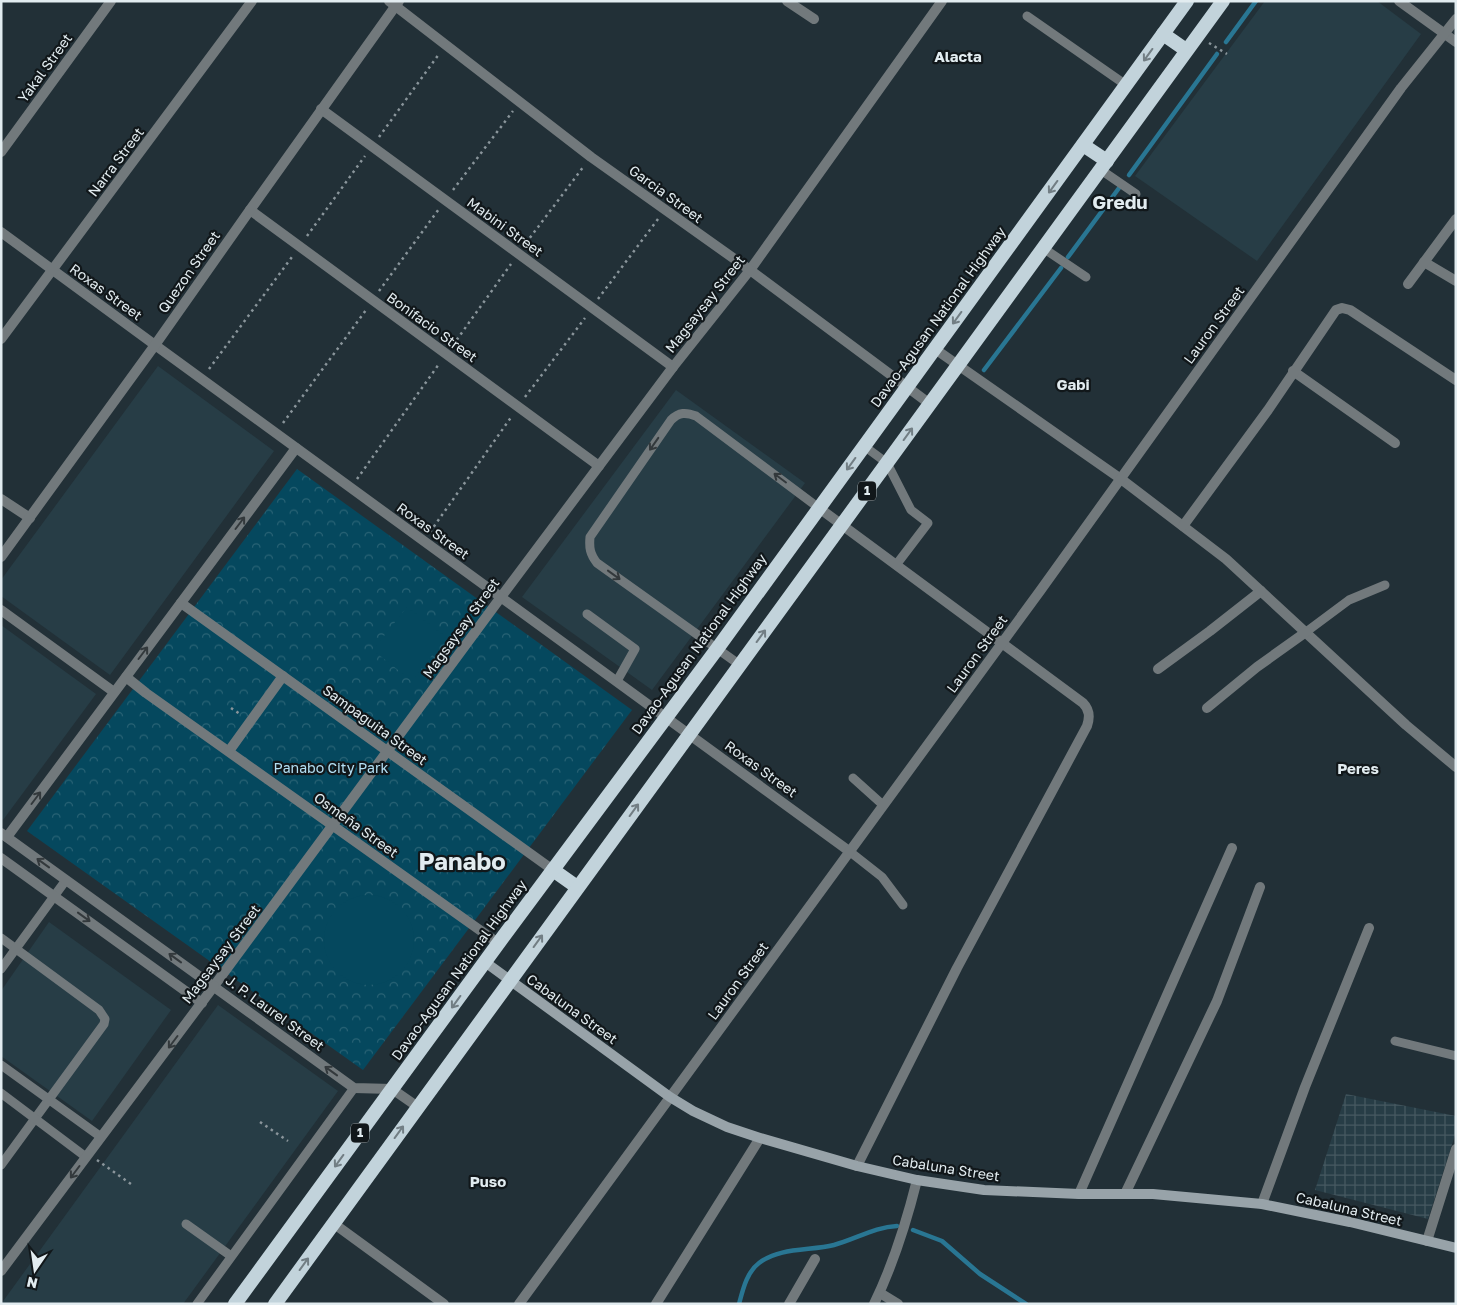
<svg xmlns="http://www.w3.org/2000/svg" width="1457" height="1305" font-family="'Golos Text',sans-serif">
<defs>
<pattern id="industrial-grid" width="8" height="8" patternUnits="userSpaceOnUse" patternTransform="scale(1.25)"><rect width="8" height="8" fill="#273d46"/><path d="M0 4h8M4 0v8" fill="none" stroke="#465961"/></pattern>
<pattern id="forest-crowns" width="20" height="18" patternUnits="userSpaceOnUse" patternTransform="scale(1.25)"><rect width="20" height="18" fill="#05485e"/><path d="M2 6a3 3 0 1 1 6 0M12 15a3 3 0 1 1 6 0" fill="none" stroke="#296375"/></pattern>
</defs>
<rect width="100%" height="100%" fill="#223037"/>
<g fill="#273d46">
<polygon points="1265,1 1377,1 1421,34 1257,261 1135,176"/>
<polygon points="158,366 274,451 110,675 1,596 1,580"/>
<polygon points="676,390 805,483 652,690 522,597"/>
<polygon points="1,625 96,694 3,820 1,818"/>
<polygon points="49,922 171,1010 92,1121 1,1056 1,991"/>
<polygon points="218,1005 338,1091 183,1304 1,1304"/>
</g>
<polygon fill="url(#industrial-grid)" points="1346,1094 1456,1116 1456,1132 1428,1219 1315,1190"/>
<polygon fill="url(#forest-crowns)" points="297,469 632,710 363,1070 27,831"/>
<g fill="#05485e">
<polygon points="407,607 446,637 412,681 373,650"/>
<circle cx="369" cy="940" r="45"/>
</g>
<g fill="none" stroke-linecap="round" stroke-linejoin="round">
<g stroke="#297693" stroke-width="4.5">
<polyline points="1226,42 1256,1"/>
<polyline points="1129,175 1217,54"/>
<polyline points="1068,257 1119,188"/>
<polyline points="984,370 1061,268"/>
<polyline points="913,1230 942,1241 980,1274 1026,1304"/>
<path d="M739 1304C743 1289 747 1272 759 1263 780 1247 810 1251 834 1245 856 1239 875 1227 897 1226"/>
</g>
<g stroke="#8a959b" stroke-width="2.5" stroke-dasharray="2.5 4" stroke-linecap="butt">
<polyline points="1209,43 1227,54"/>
<polyline points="379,137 439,54"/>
<polyline points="453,190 513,111"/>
<polyline points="307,236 365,156"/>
<polyline points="526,243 584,166"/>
<polyline points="379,291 439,209"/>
<polyline points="598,299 658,219"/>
<polyline points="453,345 511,264"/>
<polyline points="209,369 292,257"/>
<polyline points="525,397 585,318"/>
<polyline points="283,423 366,310"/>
<polyline points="357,479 439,364"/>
<polyline points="430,532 512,416"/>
<polyline points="231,708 240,714"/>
<polyline points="260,1122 288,1141"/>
<polyline points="97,1160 131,1184"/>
</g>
<g stroke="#72797c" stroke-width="9">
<polyline points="1027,16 1126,85"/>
<polyline points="1101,170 1136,194"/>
<polyline points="1043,248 1086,277"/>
<polyline points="864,446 887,463 911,510 928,523 896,565"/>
<polyline points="587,614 635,649 617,681"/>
<polyline points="1306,632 1349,600 1385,585"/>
<path d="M740 665 597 563C590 554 589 548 590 537L671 420C679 412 686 412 696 416L819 508"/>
<polyline points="853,778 883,805"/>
<polyline points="849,851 882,877 903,905"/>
<polyline points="1,938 99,1010 105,1019 104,1024 1,1165"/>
<polyline points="1,969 66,880"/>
<polyline points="1395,1041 1456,1056"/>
<polyline points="1,1065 101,1137"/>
<polyline points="1,1093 86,1157"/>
<polyline points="186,1224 231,1256"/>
<polyline points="197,1304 354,1088"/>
</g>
<g stroke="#72797c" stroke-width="10">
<polyline points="181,603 553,870"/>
<polyline points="126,677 146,693 498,943"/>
<polyline points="229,751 283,676"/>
<polyline points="214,986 501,597"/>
</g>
<g stroke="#72797c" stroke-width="10">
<polyline points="787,1 814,19"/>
<polyline points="1399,1 1456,42"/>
<polyline points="321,109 673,367"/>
<polyline points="1,152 111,1"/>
<polyline points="250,210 599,466"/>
<polyline points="1,232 155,345"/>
<polyline points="1424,262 1456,281"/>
<polyline points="1408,284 1456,219"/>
<polyline points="1,339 252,1"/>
<polyline points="935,349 1121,479 1226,559 1406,725 1456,767"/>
<polyline points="1293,371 1395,443"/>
<polyline points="1,499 30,518"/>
<path d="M819 508 1083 703C1090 710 1090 717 1087 726L957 968 857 1166"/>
<polyline points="1183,526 1268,410 1336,310 1342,308 1350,310 1456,380"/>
<polyline points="501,597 673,367 750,270 942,1"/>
<polyline points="1,610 114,692"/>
<polyline points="1158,669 1210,631 1261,591"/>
<polyline points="1207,708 1257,667 1306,632"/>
<polyline points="1,833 354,1088 392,1089 418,1107"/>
<polyline points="7,837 296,448"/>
<polyline points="1,858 202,1003"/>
<polyline points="1079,1194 1232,848"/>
<polyline points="1125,1194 1217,1001 1260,887"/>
<polyline points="1262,1204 1305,1087 1369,928"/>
<polyline points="333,1223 444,1304"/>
<polyline points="1427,1241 1456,1149"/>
<polyline points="1,1271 214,986"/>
<polyline points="880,1293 898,1304"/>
<polyline points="656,1304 760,1138"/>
<polyline points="789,1304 815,1259"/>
<path d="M874 1304C894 1263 906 1224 917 1180"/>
</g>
<g stroke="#72797c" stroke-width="10">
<polyline points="389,1 591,157 750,270 930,404"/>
<polyline points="155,345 849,851"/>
<polyline points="1,557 155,345 250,210 399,1"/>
<polyline points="519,1304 1040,591 1401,88 1456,19"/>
</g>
<polyline stroke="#98a3a9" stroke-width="10" points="485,962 670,1097 693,1111 727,1127 760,1138 857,1166 917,1180 984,1190 1079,1194 1153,1194 1262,1204 1350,1222 1456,1248"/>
<g stroke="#c2d3db" stroke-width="14">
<polyline points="1163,34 1186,50"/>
<polyline points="1083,145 1107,161"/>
<polyline points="553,870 577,887"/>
<polyline points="235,1304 503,937 717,649 1187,1"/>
<polyline points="275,1304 1223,1"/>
</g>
</g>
<defs><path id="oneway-shaft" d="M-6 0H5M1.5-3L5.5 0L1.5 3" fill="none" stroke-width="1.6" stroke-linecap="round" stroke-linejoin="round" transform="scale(1.25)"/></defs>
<g stroke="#727e84">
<use href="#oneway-shaft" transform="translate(1148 55) rotate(126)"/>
<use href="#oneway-shaft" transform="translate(1053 187) rotate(126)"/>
<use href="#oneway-shaft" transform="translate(957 318) rotate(126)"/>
<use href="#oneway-shaft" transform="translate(908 434) rotate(-54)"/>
<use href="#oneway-shaft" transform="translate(851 464) rotate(126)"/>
<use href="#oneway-shaft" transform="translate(761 636) rotate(-54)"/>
<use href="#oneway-shaft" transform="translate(634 810) rotate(-54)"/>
<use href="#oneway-shaft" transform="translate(538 941) rotate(-54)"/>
<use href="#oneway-shaft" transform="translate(456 1002) rotate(126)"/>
<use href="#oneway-shaft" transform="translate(399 1132) rotate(-54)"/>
<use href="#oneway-shaft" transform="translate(339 1161) rotate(126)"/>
<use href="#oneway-shaft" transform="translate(304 1264) rotate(-54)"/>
</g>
<g stroke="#33393c">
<use href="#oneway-shaft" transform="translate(654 444) rotate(125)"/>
<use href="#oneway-shaft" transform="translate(780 478) rotate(-143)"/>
<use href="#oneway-shaft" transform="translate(240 523) rotate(-53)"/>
<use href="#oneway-shaft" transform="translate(614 575) rotate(36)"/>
<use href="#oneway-shaft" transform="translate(143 653) rotate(-53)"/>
<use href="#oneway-shaft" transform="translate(36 798) rotate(-53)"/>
<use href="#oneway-shaft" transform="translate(43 863) rotate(-144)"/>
<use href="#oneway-shaft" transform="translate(84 917) rotate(36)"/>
<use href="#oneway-shaft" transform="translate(175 958) rotate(-144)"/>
<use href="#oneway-shaft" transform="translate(173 1042) rotate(127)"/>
<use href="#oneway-shaft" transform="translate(331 1071) rotate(-144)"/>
<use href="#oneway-shaft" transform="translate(75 1172) rotate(127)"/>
</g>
<g text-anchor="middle" stroke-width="4.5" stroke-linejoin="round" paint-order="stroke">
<g fill="#11171a" stroke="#a3acb0" stroke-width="1">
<rect x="858" y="481.5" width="18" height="19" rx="4"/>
<rect x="351" y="1123.5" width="18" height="19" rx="4"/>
</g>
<g font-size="12" font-weight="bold" fill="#e2ecf0">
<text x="867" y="495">1</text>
<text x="360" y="1137">1</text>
</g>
<g font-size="14" fill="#e2ecf0" stroke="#11171a">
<text transform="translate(45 68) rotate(-54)" y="5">Yakal Street</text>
<text transform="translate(116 162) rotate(-53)" y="5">Narra Street</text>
<text transform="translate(666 194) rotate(36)" y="5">Garcia Street</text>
<text transform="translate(505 227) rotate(36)" y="5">Mabini Street</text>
<text transform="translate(189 272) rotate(-55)" y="5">Quezon Street</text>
<text transform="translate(106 292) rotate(36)" y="5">Roxas Street</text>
<text transform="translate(705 304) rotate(-52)" y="5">Magsaysay Street</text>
<text transform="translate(938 317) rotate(-54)" y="5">Davao-Agusan National Highway</text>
<text transform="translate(1214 325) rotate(-54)" y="5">Lauron Street</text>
<text transform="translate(432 327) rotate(36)" y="5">Bonifacio Street</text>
<text transform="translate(433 531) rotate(36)" y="5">Roxas Street</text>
<text transform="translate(461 628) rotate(-54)" y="5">Magsaysay Street</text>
<text transform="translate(699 644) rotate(-54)" y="5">Davao-Agusan National Highway</text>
<text transform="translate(977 654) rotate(-54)" y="5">Lauron Street</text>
<text transform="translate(375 725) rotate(36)" y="5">Sampaguita Street</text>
<text transform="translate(761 769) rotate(36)" y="5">Roxas Street</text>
<text transform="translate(356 825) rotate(36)" y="5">Osmeña Street</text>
<text transform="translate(221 954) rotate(-53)" y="5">Magsaysay Street</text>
<text transform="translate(459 970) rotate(-54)" y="5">Davao-Agusan National Highway</text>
<text transform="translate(738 981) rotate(-54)" y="5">Lauron Street</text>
<text transform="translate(572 1009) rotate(36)" y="5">Cabaluna Street</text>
<text transform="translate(275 1013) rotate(36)" y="5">J. P. Laurel Street</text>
<text transform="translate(946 1168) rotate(9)" y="5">Cabaluna Street</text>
<text transform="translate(1349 1209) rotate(13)" y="5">Cabaluna Street</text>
</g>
<g font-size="14" fill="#b3e0f5" stroke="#11171a">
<text x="331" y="773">Panabo City Park</text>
</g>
<g font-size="15" font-weight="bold" fill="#e2ecf0" stroke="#11171a">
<text x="958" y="62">Alacta</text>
<text x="1073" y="390">Gabi</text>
<text x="1358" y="774">Peres</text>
<text x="488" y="1187">Puso</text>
</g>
<g font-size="19" font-weight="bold" fill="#e2ecf0" stroke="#11171a">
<text x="1120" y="209">Gredu</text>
</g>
<g font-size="24" font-weight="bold" fill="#e2ecf0" stroke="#11171a">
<text x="462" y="870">Panabo</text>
</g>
</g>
<rect width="1457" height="1305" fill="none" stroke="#e2ecf0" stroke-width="5"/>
<g transform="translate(35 1270) rotate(193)" stroke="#11171a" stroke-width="4" paint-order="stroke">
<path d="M0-4L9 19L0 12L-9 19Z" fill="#e2ecf0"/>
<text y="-8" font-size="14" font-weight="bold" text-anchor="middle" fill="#e2ecf0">N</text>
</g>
</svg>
